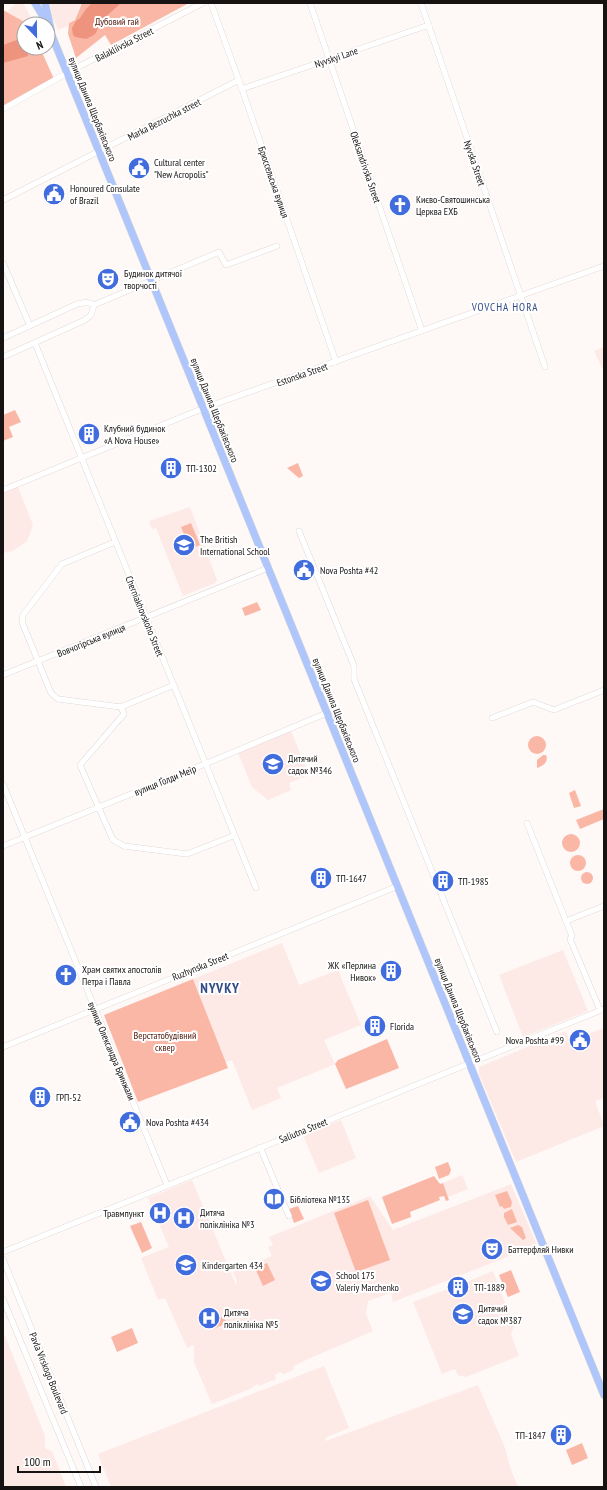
<svg xmlns="http://www.w3.org/2000/svg" width="607" height="1490" font-family="'PT Sans Narrow',sans-serif">
<rect width="100%" height="100%" fill="#fef8f6"/>
<g fill="#fdeae6">
<polygon points="16,3 22,3 25,6 34,24 3,25 6,13"/>
<polygon points="50,3 81,3 75,19 69,23 68,26 58,30 52,16"/>
<polygon points="604,347 604,370 603,370 594,351"/>
<polygon points="18,487 33,525 27,541 13,551 3,553 3,493"/>
<polygon points="190,507 217,580 215,583 183,596 156,528 152,529 149,521"/>
<polygon points="291,731 309,775 289,783 291,790 268,800 252,787 238,753"/>
<polygon points="282,943 299,985 338,970 361,1025 324,1040 335,1064 277,1088 281,1098 252,1110 232,1060 225,1062 193,979"/>
<polygon points="563,950 588,1011 523,1037 499,975"/>
<polygon points="604,1028 604,1098 595,1101 604,1126 516,1162 479,1074 479,1067 566,1031 570,1041"/>
<polygon points="341,1120 356,1158 319,1173 303,1135"/>
<polygon points="462,1175 468,1189 448,1197 443,1183"/>
<polygon points="192,1180 236,1285 237,1281 233,1272 272,1256 268,1247 273,1245 269,1237 370,1196 393,1230 511,1184 537,1245 393,1302 391,1293 368,1301 366,1314 373,1331 306,1360 294,1366 293,1370 284,1374 280,1372 275,1375 276,1379 259,1386 257,1384 250,1389 212,1404 194,1362 194,1345 187,1348 165,1298 158,1300 141,1258 169,1247 148,1198"/>
<polygon points="493,1271 514,1326 511,1334 519,1356 466,1377 458,1375 455,1369 442,1374 413,1302 448,1289 455,1292 463,1290 464,1283"/>
<polygon points="3,1331 45,1436 45,1447 46,1449 52,1451 66,1487 3,1487"/>
<polygon points="324,1366 349,1428 325,1438 326,1441 478,1385 505,1448 510,1467 518,1487 111,1487 98,1454"/>
</g>
<g fill="#fbb7a6">
<polygon points="82,3 189,3 111,45 105,35 76,58 68,34 69,23 75,20"/>
<polygon points="3,10 28,24 24,24 24,48 40,48 54,79 3,108"/>
<polygon points="15,410 21,422 9,427 13,437 3,441 3,415"/>
<polygon points="298,463 303,476 299,478 287,468"/>
<polygon points="191,523 200,545 190,549 181,527"/>
<polygon points="257,602 261,610 245,616 242,608"/>
<circle cx="537" cy="745" r="9"/>
<path d="M543 755H546C549 762 543 766 537 768V760Z"/>
<polygon points="575,790 581,806 574,808 569,793"/>
<polygon points="604,809 604,819 580,829 576,820"/>
<circle cx="571" cy="843" r="9"/>
<circle cx="578" cy="863" r="8"/>
<circle cx="587" cy="878" r="6"/>
<polygon points="193,979 228,1068 138,1102 104,1015"/>
<polygon points="387,1039 399,1068 346,1089 335,1064 338,1060"/>
<polygon points="448,1162 451,1170 449,1175 439,1179 435,1167"/>
<polygon points="434,1176 440,1184 443,1183 449,1200 446,1201 444,1196 439,1197 440,1200 410,1212 411,1217 392,1224 382,1197"/>
<polygon points="507,1191 512,1202 511,1207 504,1209 502,1206 500,1207 495,1195"/>
<polygon points="368,1200 390,1260 356,1272 334,1213"/>
<polygon points="298,1206 304,1219 294,1223 289,1209"/>
<polygon points="512,1209 517,1222 508,1225 504,1217 504,1213"/>
<polygon points="141,1222 152,1248 142,1253 130,1226"/>
<polygon points="518,1225 522,1227 526,1238 523,1240 510,1228"/>
<polygon points="267,1263 275,1280 263,1286 255,1268"/>
<polygon points="511,1270 520,1292 508,1297 499,1275"/>
<polygon points="223,1316 227,1323 213,1329 210,1322"/>
<polygon points="132,1328 138,1343 117,1352 111,1337"/>
<polygon points="582,1443 588,1458 572,1465 566,1450"/>
</g>
<g fill="#ee947e">
<polygon points="92,3 121,3 100,22 96,33 92,36 86,39 75,37 73,35 72,28 76,21 80,18 86,9"/>
<polygon points="22,38 24,39 24,48 28,48 28,56 3,63 3,45"/>
</g>
<g fill="none" stroke-linecap="round" stroke-linejoin="round">
<g stroke="#d1c7c5" stroke-width="6">
<g id="minor">
<polyline points="211,3 242,89 336,362"/>
<polyline points="310,3 422,331"/>
<polyline points="421,3 545,367"/>
<polyline points="242,89 429,25"/>
<polyline points="3,109 76,68 203,3"/>
<polyline points="3,200 239,80"/>
<polyline points="3,263 30,326"/>
<path d="M3 338 77 304C83 303 89 301 94 305L219 252 226 265 277 246"/>
<polyline points="35,343 256,888"/>
<polyline points="3,357 85,320 91,315 94,305"/>
<polyline points="3,490 204,408 604,266"/>
<polyline points="299,531 354,666 354,679 497,1032"/>
<polyline points="115,542 62,564 23,615 22,622 51,693 58,699 121,707 174,685"/>
<polyline points="3,675 268,568"/>
<polyline points="121,707 124,714 80,765 113,840 124,846 187,854 233,836"/>
<polyline points="492,718 533,702 554,710 604,690"/>
<polyline points="3,784 167,1185"/>
<polyline points="527,823 572,936 570,939 600,1010"/>
<polyline points="3,846 205,764 327,713"/>
<polyline points="566,921 604,906"/>
<polyline points="3,1047 398,886"/>
<polyline points="260,1147 289,1216"/>
<polyline points="3,1252 604,1009"/>
<polyline points="3,1259 96,1487"/>
<polyline points="3,1299 81,1487"/>
</g>
</g>
<g stroke="#d5d5d4" stroke-width="8">
<g id="major">
<polyline points="35,3 47,23"/>
<polyline points="45,3 51,30"/>
<polyline points="48,26 604,1395"/>
</g>
</g>
<use href="#minor" stroke="#fff" stroke-width="5.5"/>
<use href="#major" stroke="#afc6fd" stroke-width="7"/>
</g>
<defs>
<g id="civic-disc" transform="scale(1.15)"><circle r="9.5" fill="#416cde" stroke="#fff"/><path d="M-.6-6.5H3V-4.5H.6V-3L4-1V1h2V6H-6V1h2V-1L-.6-3ZM-1.2 2.5V6h2.4V2.5Z" fill="#fff"/></g>
<g id="church-disc" transform="scale(1.15)"><circle r="9.5" fill="#416cde" stroke="#fff"/><path d="M-1.2-6h2.4v3.5h3.3v2.4h-3.3V6h-2.4V-.1h-3.3v-2.4h3.3Z" fill="#fff"/></g>
<g id="theatre-disc" transform="scale(1.15)"><circle r="9.5" fill="#416cde" stroke="#fff"/><path d="M-5-5.5Q0-4 5-5.5V0Q5 5 0 6Q-5 5-5 0ZM-3.3-2.5H-1v1.5H-3.3ZM1-2.5H3.3v1.5H1ZM-2.8 1Q0 5.5 2.8 1Z" fill="#fff"/></g>
<g id="building-disc" transform="scale(1.15)"><circle r="9.5" fill="#416cde" stroke="#fff"/><path d="M-4-6H4V6H1V3H-1V6H-4ZM-2.5-4.3h1.7v1.8h-1.7ZM.8-4.3h1.7v1.8H.8ZM-2.5-1h1.7V.8h-1.7ZM.8-1h1.7V.8H.8Z" fill="#fff"/></g>
<g id="school-disc" transform="scale(1.15)"><circle r="9.5" fill="#416cde" stroke="#fff"/><path d="M0-5L7-2L0 1L-7-2ZM-4 1L0 2.5L4 1V4Q0 6-4 4Z" fill="#fff"/></g>
<g id="library-disc" transform="scale(1.15)"><circle r="9.5" fill="#416cde" stroke="#fff"/><path d="M-6-4Q-3-5.5-.7-3.5V5Q-3 3-6 4ZM6-4Q3-5.5 .7-3.5V5Q3 3 6 4Z" fill="#fff"/></g>
<g id="hospital-disc" transform="scale(1.15)"><circle r="9.5" fill="#416cde" stroke="#fff"/><path d="M-5-5h3v3.5h4V-5h3V5h-3V1.5h-4V5h-3Z" fill="#fff"/></g>
</defs>
<g fill-rule="evenodd">
<use href="#civic-disc" x="139" y="168"/>
<use href="#civic-disc" x="54" y="194"/>
<use href="#church-disc" x="400" y="205"/>
<use href="#theatre-disc" x="108" y="279"/>
<use href="#building-disc" x="89" y="434"/>
<use href="#building-disc" x="171" y="468"/>
<use href="#school-disc" x="184" y="545"/>
<use href="#civic-disc" x="304" y="570"/>
<use href="#school-disc" x="273" y="764"/>
<use href="#building-disc" x="321" y="878"/>
<use href="#building-disc" x="443" y="881"/>
<use href="#building-disc" x="391" y="971"/>
<use href="#church-disc" x="66" y="975"/>
<use href="#building-disc" x="375" y="1026"/>
<use href="#civic-disc" x="580" y="1040"/>
<use href="#building-disc" x="40" y="1097"/>
<use href="#civic-disc" x="130" y="1122"/>
<use href="#library-disc" x="274" y="1199"/>
<use href="#hospital-disc" x="160" y="1213"/>
<use href="#hospital-disc" x="184" y="1218"/>
<use href="#theatre-disc" x="492" y="1249"/>
<use href="#school-disc" x="186" y="1265"/>
<use href="#school-disc" x="321" y="1281"/>
<use href="#building-disc" x="458" y="1287"/>
<use href="#school-disc" x="463" y="1314"/>
<use href="#hospital-disc" x="209" y="1318"/>
<use href="#building-disc" x="561" y="1435"/>
</g>
<g text-anchor="middle" stroke-width="4" stroke-linejoin="round" paint-order="stroke">
<g font-size="10" fill="#50190c" stroke="#fff">
<text x="117" y="25">Дубовий гай</text>
<text x="165" y="1039">Верстатобудівний<tspan x="165" dy="12">сквер</tspan></text>
</g>
<g font-size="10" fill="#171312" stroke="#fff">
<text transform="translate(124 44) rotate(-27)" y="4">Balakliivska Street</text>
<text transform="translate(336 57) rotate(-19)" y="4">Nyvskyi Lane</text>
<text transform="translate(93 109) rotate(68)" y="4">вулиця Данила Щербаківського</text>
<text transform="translate(164 119) rotate(-27)" y="4">Marka Bezruchka street</text>
<text transform="translate(475 163) rotate(71)" y="4">Nyvska Street</text>
<text transform="translate(366 167) rotate(71)" y="4">Oleksandrivska Street</text>
<text transform="translate(274 182) rotate(71)" y="4">Брюссельська вулиця</text>
<text transform="translate(302 374) rotate(-19)" y="4">Estonska Street</text>
<text transform="translate(215 410) rotate(68)" y="4">вулиця Данила Щербаківського</text>
<text transform="translate(145 616) rotate(68)" y="4">Cherniakhovskoho Street</text>
<text transform="translate(91 640) rotate(-22)" y="4">Вовчогірська вулиця</text>
<text transform="translate(337 710) rotate(68)" y="4">вулиця Данила Щербаківського</text>
<text transform="translate(165 780) rotate(-22)" y="4">вулиця Ґолди Меїр</text>
<text transform="translate(200 966) rotate(-22)" y="4">Ruzhynska Street</text>
<text transform="translate(459 1010) rotate(68)" y="4">вулиця Данила Щербаківського</text>
<text transform="translate(112 1051) rotate(67)" y="4">вулиця Олександра Бринжали</text>
<text transform="translate(303 1130) rotate(-22)" y="4">Saliutna Street</text>
<text transform="translate(49 1373) rotate(68)" y="4">Pavla Virskogo Boulevard</text>
</g>
<g font-size="10" fill="#171312" stroke="#fff" text-anchor="start">
<text x="154" y="166">Cultural center<tspan x="154" dy="12">"New Acropolis"</tspan></text>
<text x="70" y="192">Honoured Consulate<tspan x="70" dy="12">of Brazil</tspan></text>
<text x="416" y="203">Києво-Святошинська<tspan x="416" dy="12">Церква ЕХБ</tspan></text>
<text x="124" y="277">Будинок дитячої<tspan x="124" dy="12">творчості</tspan></text>
<text x="104" y="432">Клубний будинок<tspan x="104" dy="12">«A Nova House»</tspan></text>
<text x="186" y="472">ТП-1302</text>
<text x="200" y="543">The British<tspan x="200" dy="12">International School</tspan></text>
<text x="320" y="574">Nova Poshta #42</text>
<text x="288" y="762">Дитячий<tspan x="288" dy="12">садок №346</tspan></text>
<text x="336" y="882">ТП-1647</text>
<text x="458" y="885">ТП-1985</text>
<text x="376" y="969" text-anchor="end">ЖК «Перлина<tspan x="376" dy="12">Нивок»</tspan></text>
<text x="82" y="973">Храм святих апостолів<tspan x="82" dy="12">Петра і Павла</tspan></text>
<text x="390" y="1030">Florida</text>
<text x="564" y="1044" text-anchor="end">Nova Poshta #99</text>
<text x="56" y="1101">ГРП-52</text>
<text x="146" y="1126">Nova Poshta #434</text>
<text x="290" y="1203">Бібліотека №135</text>
<text x="200" y="1216">Дитяча<tspan x="200" dy="12">поліклініка №3</tspan></text>
<text x="144" y="1217" text-anchor="end">Травмпункт</text>
<text x="508" y="1253">Баттерфляй Нивки</text>
<text x="202" y="1269">Kindergarten 434</text>
<text x="336" y="1279">School 175<tspan x="336" dy="12">Valeriy Marchenko</tspan></text>
<text x="474" y="1291">ТП-1889</text>
<text x="478" y="1312">Дитячий<tspan x="478" dy="12">садок №387</tspan></text>
<text x="224" y="1316">Дитяча<tspan x="224" dy="12">поліклініка №5</tspan></text>
<text x="546" y="1439" text-anchor="end">ТП-1847</text>
</g>
<g font-size="11" letter-spacing="1" fill="#344c86" stroke="#fff">
<text x="505" y="311">VOVCHA HORA</text>
</g>
<g font-size="14" font-weight="bold" letter-spacing="1" fill="#344c86" stroke="#fff">
<text x="220" y="993">NYVKY</text>
</g>
</g>
<rect width="607" height="1490" fill="none" stroke="#171312" stroke-width="8"/>
<g transform="translate(36 36) rotate(158)"><circle r="19" fill="#ffffff" stroke="#a2a1a0"/>
<path d="M0-3L7 15L0 10L-7 15Z" fill="#416cde"/>
<text y="-6" font-size="11" font-weight="bold" text-anchor="middle" fill="#171312">N</text>
</g>
<path d="M18 1466v6h82v-6" fill="none" stroke="#171312" stroke-width="2"/>
<text x="24" y="1466" font-size="12" fill="#171312" stroke="#ffffff" stroke-width="3" paint-order="stroke">100 m</text>
</svg>
